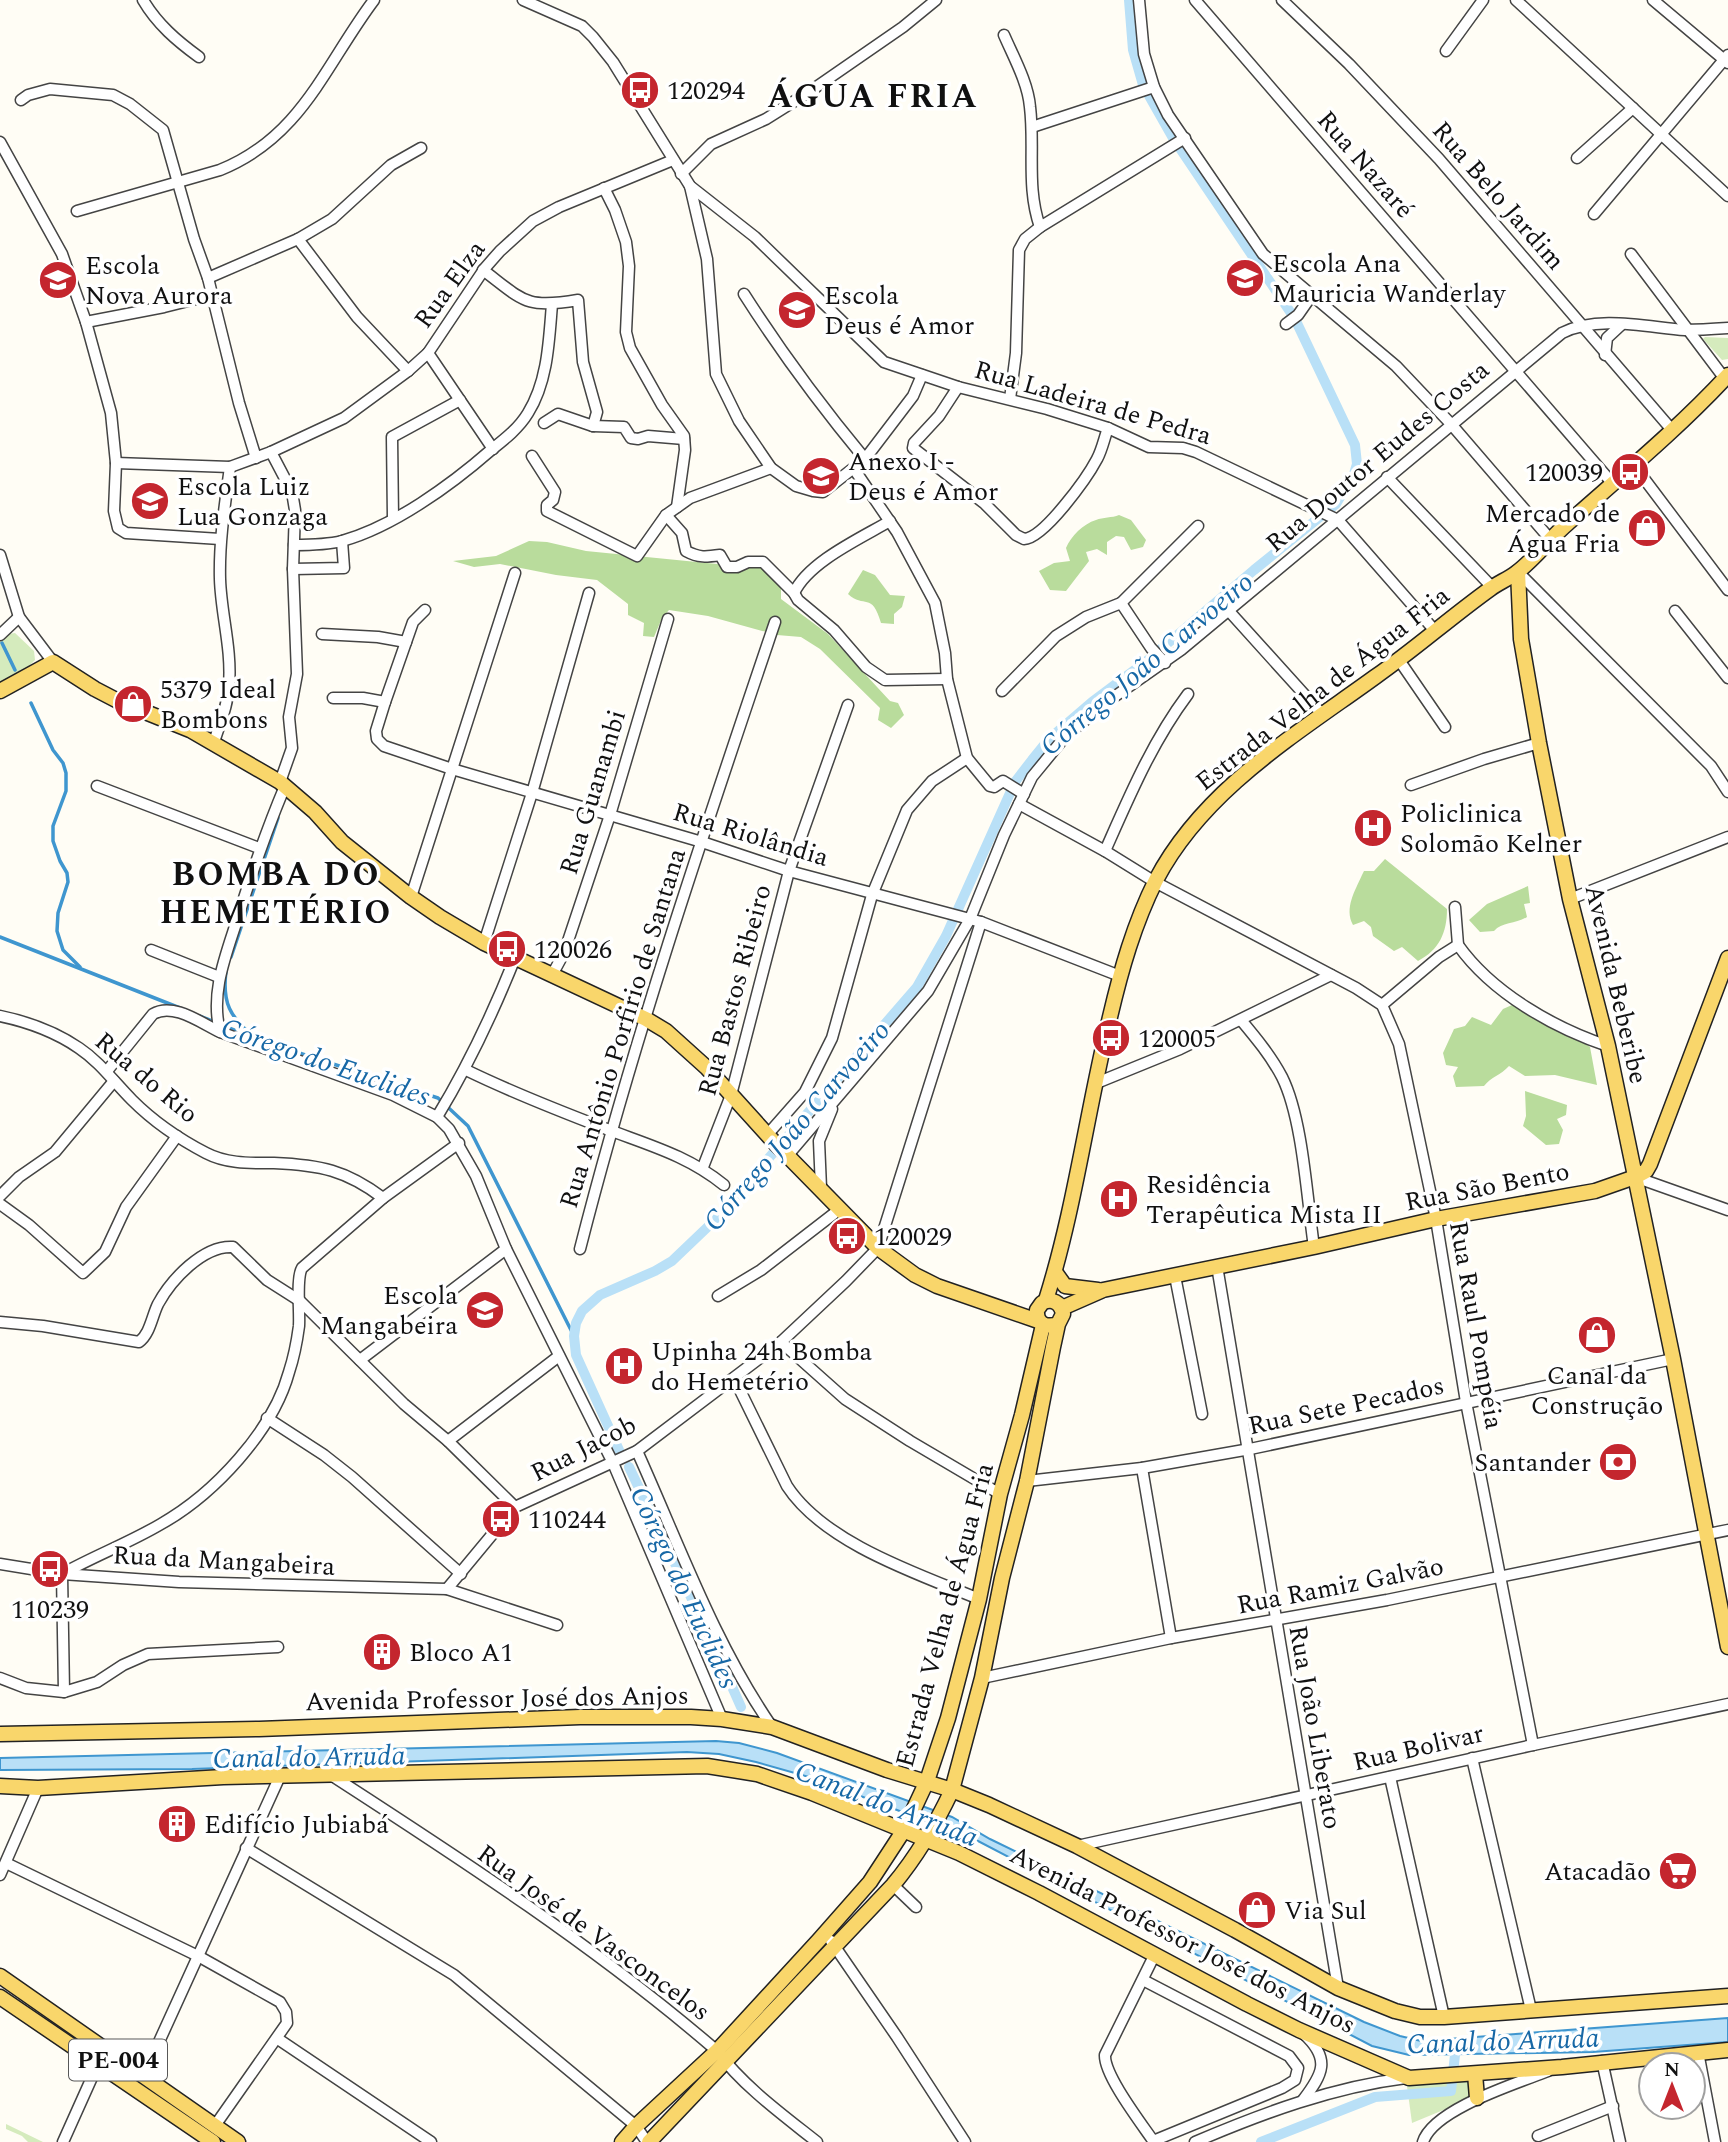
<svg xmlns="http://www.w3.org/2000/svg" width="1728" height="2142" font-family="Spectral,serif">
<rect width="100%" height="100%" fill="#fffdf5"/>
<g fill="#d5ebbd">
<polygon points="1705,337 1728,338 1728,359 1722,360 1703,339"/>
<polygon points="15,633 34,651 35,660 28,667 0,682 0,641 9,634"/>
<polygon points="1468,2081 1472,2083 1470,2099 1412,2123 1407,2086"/>
<polygon points="6,2124 43,2142 28,2142 22,2136 6,2129"/>
</g>
<g fill="#b9dc9c">
<path d="M1119 515 1131 520 1146 540 1143 547 1131 550 1124 537 1116 536 1107 542V555L1097 549 1086 552 1089 561 1066 591 1050 590 1039 571 1054 563 1070 561 1066 548C1071 536 1083 524 1096 520 1103 517 1112 518 1119 515Z"/>
<polygon points="529,541 547,542 586,551 717,564 752,567 770,565 781,582 781,599 828,634 890,701 898,703 904,715 891,728 878,720 880,708 820,649 801,637 777,635 708,616 669,610 662,618 654,637 643,636 644,623 628,615 628,604 597,580 556,575 500,564 474,567 453,561 496,556"/>
<path d="M863 570 875 575 890 595 905 596 902 607 894 614V624L881 623C872 591 864 609 848 594Z"/>
<path d="M1385 859 1447 909C1447 933 1439 950 1418 961L1402 947 1394 951 1373 936 1371 927 1364 921 1353 925C1344 908 1355 891 1362 875L1364 871H1374Z"/>
<path d="M1528 886 1530 903 1524 904 1527 917C1516 924 1502 922 1494 931L1480 932 1469 920 1487 904Z"/>
<path d="M1512 1005 1567 1031 1590 1047 1597 1085 1555 1075 1525 1076 1509 1066C1501 1075 1491 1077 1484 1086L1456 1087 1453 1076 1458 1067 1446 1065 1443 1053 1454 1029 1465 1026 1472 1017 1491 1025 1503 1009Z"/>
<polygon points="1525,1091 1567,1105 1566,1115 1557,1119 1563,1130 1559,1144 1546,1145 1523,1126 1526,1116"/>
</g>
<polygon fill="#b9e0f7" stroke="#3f96cf" stroke-width="2" points="716,1741 739,1743 777,1753 952,1817 990,1839 1364,2022 1400,2036 1421,2041 1728,2018 1728,2042 1593,2052 1409,2055 1372,2046 978,1841 816,1779 756,1762 719,1754 687,1752 192,1769 0,1770 0,1758"/>
<g fill="none" stroke-linecap="round" stroke-linejoin="round">
<g stroke="#3f96cf" stroke-width="3.5">
<polyline points="2,643 15,670"/>
<polyline points="31,703 53,750 63,763 66,773 66,791 53,826 53,841 60,861 67,873 68,882 58,913 57,931 63,950 80,967"/>
<polyline points="0,937 180,1008"/>
<polyline points="231,957 278,818"/>
<path d="M226 971C222 1003 230 1017 254 1037"/>
<polyline points="200,1016 256,1039 438,1098 468,1126 574,1336"/>
</g>
<g stroke="#b9e0f7" stroke-width="10">
<polyline points="619,1450 576,1355 574,1336 576,1323 582,1311 600,1295 655,1271 672,1261 716,1219 917,987 946,936 1015,782 1032,760 1049,739 1092,702 1148,660 1254,570 1336,504 1354,474 1357,464 1355,445 1295,319 1173,138 1143,85 1133,50 1129,0"/>
<polyline points="629,1467 710,1637 741,1707"/>
<polyline points="1261,2142 1375,2097 1451,2091 1456,2046"/>
</g>
<g stroke="#444" stroke-width="13">
<g id="minor">
<path d="M143 0C157 24 177 41 199 57"/>
<polyline points="523,0 582,26 593,37 613,62 690,186 755,237 884,362 958,387 1047,409 1108,428 1149,447 1183,448 1196,452 1338,520 1436,632"/>
<polyline points="1139,0 1144,54 1154,87 1168,115 1263,254 1396,366 1451,424 1550,539"/>
<polyline points="1195,0 1613,484"/>
<polyline points="1282,0 1349,64 1439,159 1672,430"/>
<polyline points="1516,0 1728,196"/>
<polyline points="1653,0 1728,63"/>
<path d="M1004 35C1014 58 1028 83 1030 107 1035 148 1026 187 1040 227"/>
<polyline points="1446,51 1483,0"/>
<polyline points="21,100 28,95 50,89 113,95 130,104 163,130 194,239 208,278 239,403 256,458"/>
<polyline points="1032,127 1154,87"/>
<polyline points="0,142 62,254 86,322 111,413 116,463 114,511 118,528 126,533 220,539"/>
<polyline points="1577,158 1633,108"/>
<polyline points="681,174 711,144 766,119 809,92 903,27 936,0"/>
<polyline points="690,186 707,259 716,374 739,421 771,468 796,486 813,491 823,492 865,459 913,396 922,375"/>
<polyline points="604,188 615,210 626,242 629,266 626,332 630,348 662,405 684,436 685,450 677,507"/>
<path d="M77 211 220 170C302 137 325 65 374 0"/>
<polyline points="1594,214 1728,55"/>
<polyline points="298,239 357,317 408,371"/>
<polyline points="1631,254 1725,379"/>
<path d="M483 270C524 301 525 309 578 300L583 362 597 412 593 426"/>
<polyline points="208,278 298,239 332,219 391,165 421,148"/>
<path d="M744 294C781 352 821 406 865 459"/>
<polyline points="86,322 164,307 212,295"/>
<polyline points="1286,324 1298,315 1312,295"/>
<polyline points="428,353 493,449"/>
<polyline points="1605,355 1607,338 1621,325"/>
<path d="M958 387 939 416 914 443 913 448 984 503 1016 535 1024 539C1044 538 1087 478 1097 459 1102 450 1104 439 1108 428"/>
<polyline points="1010,399 1016,353 1019,250 1025,239 1040,227 1185,138"/>
<polyline points="544,423 558,414 593,426 624,427 631,438 638,439 648,436 684,439"/>
<polyline points="271,452 292,492 295,510 293,569 297,674 289,717 292,748 280,782"/>
<polyline points="532,456 555,492 553,500 547,505 547,511 637,556 666,515 690,498 771,468"/>
<polyline points="116,463 230,467 271,452 344,418 408,371 428,353 485,268 500,251 533,221 559,207 673,160"/>
<polyline points="1633,464 1728,590"/>
<polyline points="854,469 897,532 935,603 945,653 947,679 967,758 990,786 994,787 1003,781 1024,794"/>
<polyline points="1387,477 1492,587"/>
<path d="M666 515 682 533 686 551C699 558 706 557 720 555L727 567H737L748 562H763L794 593 798 600 834 630 866 667 885 680 947 679"/>
<polyline points="393,518 392,437 460,400"/>
<path d="M294 545C310 545 326 545 342 541 393 527 451 485 491 450 505 439 519 428 528 413 548 381 549 340 552 304"/>
<polyline points="0,555 19,617 53,662"/>
<polyline points="293,569 344,568 342,541"/>
<polyline points="1518,572 1711,766 1728,792"/>
<path d="M794 593C808 562 861 538 890 521"/>
<polyline points="1121,603 1151,648 1165,663"/>
<polyline points="425,610 413,622 385,702 376,731 377,739 384,746 452,769 702,842 789,871 981,922 1120,976"/>
<polyline points="1228,610 1322,714"/>
<polyline points="1675,611 1728,678"/>
<polyline points="322,634 378,637 406,642"/>
<polyline points="0,635 19,617"/>
<polyline points="1399,660 1445,727"/>
<polyline points="1002,691 1056,636 1086,617 1121,603 1198,526"/>
<polyline points="333,698 363,698 385,702"/>
<path d="M214 742C220 723 228 705 229 685 232 649 221 614 220 579 219 541 225 504 230 467"/>
<polyline points="1411,785 1484,759 1539,743"/>
<polyline points="97,786 259,848"/>
<path d="M285 786C267 829 252 872 238 917 226 955 210 992 220 1032L393 1095 437 1117 449 1129 476 1176 506 1249 613 1463 722 1719"/>
<polyline points="1019,804 1105,851 1155,882 1356,988 1382,1005 1399,1044 1436,1219 1466,1402 1533,1745"/>
<path d="M1105 851C1129 797 1152 742 1188 694"/>
<polyline points="411,897 515,573"/>
<polyline points="1570,899 1728,837"/>
<polyline points="1455,907 1458,945"/>
<polyline points="484,943 532,793 589,593"/>
<polyline points="151,950 219,977"/>
<polyline points="552,975 564,953 610,815 668,619"/>
<path d="M1382 1005 1439 957 1458 945C1492 993 1554 1028 1608 1046"/>
<path d="M0 1016C29 1022 54 1031 79 1048 100 1062 114 1082 132 1100 153 1121 179 1139 206 1153 227 1164 250 1163 274 1163 320 1165 346 1170 383 1198"/>
<path d="M1241 1020C1256 1038 1271 1056 1282 1077 1303 1119 1307 1200 1314 1247"/>
<path d="M466 1070C511 1092 557 1110 604 1128 648 1145 687 1155 724 1185"/>
<path d="M107 1071 153 1014C173 1002 201 1023 220 1032"/>
<polyline points="1094,1084 1180,1049 1331,975"/>
<path d="M437 1117C468 1066 493 1013 515 958"/>
<polyline points="768,1134 805,1092 832,1038 872,895 907,810 932,781 967,758"/>
<path d="M788 1155 928 991 970 919 1004 835 1032 777 1064 738 1104 704 1181 650 1562 333C1598 315 1646 327 1685 330 1699 330 1714 329 1728 328"/>
<polyline points="703,1167 731,1095 789,871 848,705"/>
<polyline points="1635,1177 1728,1210"/>
<polyline points="821,1188 819,1141 832,1109"/>
<polyline points="0,1196 19,1177 55,1152 114,1081"/>
<polyline points="0,1204 29,1225 83,1273 105,1252 126,1207 177,1136"/>
<path d="M580 1249C634 1037 705 829 775 622"/>
<polyline points="1217,1266 1338,1988"/>
<polyline points="1175,1276 1202,1414"/>
<polyline points="718,1296 761,1270 840,1209"/>
<path d="M0 1322 43 1326 139 1342C150 1334 152 1316 158 1304 171 1280 203 1245 233 1247L267 1280 300 1301 404 1404 448 1441 515 1507"/>
<polyline points="781,1342 845,1399 910,1441 1000,1494"/>
<polyline points="360,1360 506,1249"/>
<path d="M734 1378 787 1486C824 1543 918 1574 979 1599"/>
<polyline points="267,1418 324,1455 352,1477 461,1574"/>
<polyline points="448,1441 559,1356"/>
<path d="M637 1451C679 1544 714 1643 772 1727"/>
<polyline points="1142,1468 1171,1638"/>
<polyline points="1027,1481 1142,1468 1250,1449 1673,1359"/>
<polyline points="0,1564 62,1574 179,1582 447,1589 557,1625"/>
<polyline points="447,1589 515,1507 637,1451 781,1342 846,1281 878,1248 981,922"/>
<polyline points="0,1678 26,1688 64,1692 97,1682 123,1665 148,1654 278,1647"/>
<polyline points="982,1678 1171,1638 1387,1600 1728,1530"/>
<path d="M64 1692 62 1574C94 1556 129 1543 161 1524 214 1494 273 1431 289 1372 294 1357 297 1341 299 1326 300 1311 296 1278 302 1268L383 1198 459 1143"/>
<polyline points="1472,1758 1531,2010"/>
<path d="M331 1775C461 1859 599 1949 717 2051 743 2086 783 2115 817 2142"/>
<polyline points="1390,1777 1444,2017"/>
<polyline points="1077,1846 1533,1745 1728,1704"/>
<polyline points="246,1848 454,1975 636,2126 647,2142"/>
<polyline points="6,1863 198,1956 280,2002 286,2012 287,2023 214,2127"/>
<polyline points="0,1875 38,1788"/>
<polyline points="893,1885 916,1907"/>
<polyline points="831,1941 897,2037 965,2142"/>
<polyline points="1143,1980 1289,2056 1298,2068 1295,2080 1282,2088 1153,2141"/>
<polyline points="278,2039 431,2142"/>
<polyline points="1698,2052 1715,2142"/>
<polyline points="1602,2061 1620,2142"/>
<polyline points="143,2077 280,1776"/>
<path d="M1303 2100C1323 2074 1331 2059 1304 2034"/>
<polyline points="1538,2136 1613,2106"/>
<polyline points="63,2142 98,2064"/>
<path d="M1154 2142C1141 2123 1104 2075 1105 2055L1155 1954"/>
<path d="M1195 2142C1263 2113 1333 2087 1406 2078"/>
<path d="M1423 2142C1433 2109 1518 2083 1548 2071"/>
</g>
</g>
<g stroke="#222" stroke-width="17">
<g id="major">
<polyline points="1518,572 1521,639 1539,743 1570,899 1608,1046 1673,1359 1728,1647"/>
<polyline points="0,691 53,662 95,689 118,701 190,730 280,782 315,812 342,842 411,897 440,917 484,943 646,1019 666,1031 707,1068 773,1141 878,1248 915,1275 937,1286 1038,1321"/>
<polyline points="1055,1272 1065,1286 1098,1290"/>
<path d="M1046 1300C1075 1208 1087 1111 1110 1017 1121 970 1134 924 1156 880 1203 790 1295 735 1375 677 1415 649 1451 617 1490 589 1498 583 1508 579 1516 573 1535 559 1550 538 1568 523 1622 475 1679 428 1728 375"/>
<polyline points="1062,1308 1103,1290 1314,1247 1436,1219 1595,1191 1635,1177 1646,1171 1650,1164 1728,958"/>
<polyline points="0,1734 259,1729 580,1717 691,1717 722,1719 772,1727 887,1770 952,1790 989,1805 1077,1846 1235,1930 1338,1988 1395,2011 1420,2017 1444,2017 1728,1996"/>
<polyline points="0,1786 38,1788 223,1777 707,1766 757,1774 812,1793 959,1853 1039,1893 1247,2004 1299,2030 1409,2078 1562,2067 1728,2050"/>
<polyline points="0,1976 238,2142"/>
<polyline points="0,1997 213,2142"/>
<polyline points="1475,2074 1477,2098"/>
<polyline points="622,2142 636,2126 717,2051 819,1940 870,1882 904,1830 927,1781 948,1718 979,1599 1000,1494 1022,1415 1043,1325"/>
<path d="M649 2142 893 1885C918 1855 936 1824 952 1790L982 1678 1002 1578 1027 1481 1053 1347 1058 1324 1063 1314C1061 1302 1052 1298 1042 1303L1037 1310C1036 1324 1046 1328 1058 1324"/>
</g>
</g>
<use href="#minor" stroke="#fff" stroke-width="10"/>
<use href="#major" stroke="#f9d66b" stroke-width="14"/>
</g>
<defs>
<g id="bus-disc" transform="scale(2.0125)"><circle r="9.5" fill="#c4262e" stroke="#fff"/><path d="M-5-6H5V4H4V6H2V4H-2V6H-4V4H-5ZM-3.5-4V0h7V-4ZM-3.5 1.2v1.5H-2V1.2ZM2 1.2v1.5H3.5V1.2Z" fill="#fff"/></g>
<g id="school-disc" transform="scale(2.0125)"><circle r="9.5" fill="#c4262e" stroke="#fff"/><path d="M0-5L7-2L0 1L-7-2ZM-4 1L0 2.5L4 1V4Q0 6-4 4Z" fill="#fff"/></g>
<g id="shop-disc" transform="scale(2.0125)"><circle r="9.5" fill="#c4262e" stroke="#fff"/><path d="M-5-2.5h2.3a2.7 3.5 0 0 1 5.4 0H5L5.5 6h-11ZM-1.5-2.5h3a1.5 2.3 0 0 0-3 0Z" fill="#fff"/></g>
<g id="hospital-disc" transform="scale(2.0125)"><circle r="9.5" fill="#c4262e" stroke="#fff"/><path d="M-5-5h3v3.5h4V-5h3V5h-3V1.5h-4V5h-3Z" fill="#fff"/></g>
<g id="bank-disc" transform="scale(2.0125)"><circle r="9.5" fill="#c4262e" stroke="#fff"/><path d="M-6-4H6V4H-6ZM0-2.3a2.3 2.3 0 1 0 0 4.6a2.3 2.3 0 1 0 0-4.6Z" fill="#fff"/></g>
<g id="building-disc" transform="scale(2.0125)"><circle r="9.5" fill="#c4262e" stroke="#fff"/><path d="M-4-6H4V6H1V3H-1V6H-4ZM-2.5-4.3h1.7v1.8h-1.7ZM.8-4.3h1.7v1.8H.8ZM-2.5-1h1.7V.8h-1.7ZM.8-1h1.7V.8H.8Z" fill="#fff"/></g>
<g id="supermarket-disc" transform="scale(2.0125)"><circle r="9.5" fill="#c4262e" stroke="#fff"/><path d="M-6-5.5h2.5l.6 2H6L4.5 2H-2.5L-4.4-4H-6ZM-1.5 3.2a1.3 1.3 0 1 0 .1 0ZM3 3.2a1.3 1.3 0 1 0 .1 0Z" fill="#fff"/></g>
</defs>
<g fill-rule="evenodd">
<use href="#bus-disc" x="640" y="90"/>
<use href="#school-disc" x="1245" y="278"/>
<use href="#school-disc" x="58" y="280"/>
<use href="#school-disc" x="797" y="310"/>
<use href="#bus-disc" x="1630" y="472"/>
<use href="#school-disc" x="821" y="476"/>
<use href="#school-disc" x="150" y="501"/>
<use href="#shop-disc" x="1647" y="528"/>
<use href="#shop-disc" x="133" y="704"/>
<use href="#hospital-disc" x="1373" y="828"/>
<use href="#bus-disc" x="507" y="949"/>
<use href="#bus-disc" x="1111" y="1038"/>
<use href="#hospital-disc" x="1119" y="1199"/>
<use href="#bus-disc" x="847" y="1236"/>
<use href="#school-disc" x="485" y="1310"/>
<use href="#shop-disc" x="1597" y="1335"/>
<use href="#hospital-disc" x="624" y="1366"/>
<use href="#bank-disc" x="1618" y="1462"/>
<use href="#bus-disc" x="501" y="1519"/>
<use href="#bus-disc" x="50" y="1569"/>
<use href="#building-disc" x="382" y="1652"/>
<use href="#building-disc" x="177" y="1824"/>
<use href="#supermarket-disc" x="1678" y="1871"/>
<use href="#shop-disc" x="1257" y="1910"/>
</g>
<g text-anchor="middle" stroke-width="7" stroke-linejoin="round" paint-order="stroke">
<rect fill="#fff" stroke="#585858" stroke-width="2" x="69" y="2039.5" width="98" height="41" rx="5"/>
<g font-size="24" font-weight="bold" fill="#111">
<text x="118" y="2068">PE-004</text>
</g>
<g font-size="26" fill="#111" stroke="#fff" text-anchor="start">
<text x="667" y="99">120294</text>
<text x="1272" y="272">Escola Ana<tspan x="1272" dy="30">Mauricia Wanderlay</tspan></text>
<text x="85" y="274">Escola<tspan x="85" dy="30">Nova Aurora</tspan></text>
<text x="824" y="304">Escola<tspan x="824" dy="30">Deus é Amor</tspan></text>
<text x="848" y="470">Anexo I -<tspan x="848" dy="30">Deus é Amor</tspan></text>
<text x="1603" y="481" text-anchor="end">120039</text>
<text x="177" y="495">Escola Luiz<tspan x="177" dy="30">Lua Gonzaga</tspan></text>
<text x="1620" y="522" text-anchor="end">Mercado de<tspan x="1620" dy="30">Água Fria</tspan></text>
<text x="160" y="698">5379 Ideal<tspan x="160" dy="30">Bombons</tspan></text>
<text x="1400" y="822">Policlinica<tspan x="1400" dy="30">Solomão Kelner</tspan></text>
<text x="534" y="958">120026</text>
<text x="1138" y="1047">120005</text>
<text x="1146" y="1193">Residência<tspan x="1146" dy="30">Terapêutica Mista II</tspan></text>
<text x="874" y="1245">120029</text>
<text x="458" y="1304" text-anchor="end">Escola<tspan x="458" dy="30">Mangabeira</tspan></text>
<text x="651" y="1360">Upinha 24h Bomba<tspan x="651" dy="30">do Hemetério</tspan></text>
<text x="1597" y="1384" text-anchor="middle">Canal da<tspan x="1597" dy="30">Construção</tspan></text>
<text x="1591" y="1471" text-anchor="end">Santander</text>
<text x="528" y="1528">110244</text>
<text x="50" y="1618" text-anchor="middle">110239</text>
<text x="409" y="1661">Bloco A1</text>
<text x="204" y="1833">Edifício Jubiabá</text>
<text x="1651" y="1880" text-anchor="end">Atacadão</text>
<text x="1284" y="1919">Via Sul</text>
</g>
<g font-size="26" fill="#111" stroke="#fff">
<text transform="translate(1366 164) rotate(49)" y="9">Rua Nazaré</text>
<text transform="translate(1499 195) rotate(49)" y="9">Rua Belo Jardim</text>
<text transform="translate(449 284) rotate(-54)" y="9">Rua Elza</text>
<text transform="translate(1093 402) rotate(16)" y="9">Rua Ladeira de Pedra</text>
<text transform="translate(1377 456) rotate(-40)" y="9">Rua Doutor Eudes Costa</text>
<text transform="translate(1322 688) rotate(-38)" y="9">Estrada Velha de Água Fria</text>
<text transform="translate(592 792) rotate(-73)" y="9">Rua Guanambi</text>
<text transform="translate(751 834) rotate(17)" y="9">Rua Riolândia</text>
<text transform="translate(1617 984) rotate(77)" y="9">Avenida Beberibe</text>
<text transform="translate(734 990) rotate(-75)" y="9">Rua Bastos Ribeiro</text>
<text transform="translate(622 1028) rotate(-73)" y="9">Rua Antônio Porfirio de Santana</text>
<text transform="translate(147 1077) rotate(40)" y="9">Rua do Rio</text>
<text transform="translate(1487 1186) rotate(-11)" y="9">Rua São Bento</text>
<text transform="translate(1477 1325) rotate(80)" y="9">Rua Raul Pompéia</text>
<text transform="translate(1346 1405) rotate(-12)" y="9">Rua Sete Pecados</text>
<text transform="translate(583 1448) rotate(-27)" y="9">Rua Jacob</text>
<text transform="translate(224 1560) rotate(3)" y="9">Rua da Mangabeira</text>
<text transform="translate(1340 1585) rotate(-11)" y="9">Rua Ramiz Galvão</text>
<text transform="translate(944 1615) rotate(-75)" y="9">Estrada Velha de Água Fria</text>
<text transform="translate(497 1698) rotate(-1)" y="9">Avenida Professor José dos Anjos</text>
<text transform="translate(1316 1727) rotate(80)" y="9">Rua João Liberato</text>
<text transform="translate(1418 1747) rotate(-13)" y="9">Rua Bolivar</text>
<text transform="translate(594 1932) rotate(36)" y="9">Rua José de Vasconcelos</text>
<text transform="translate(1183 1939) rotate(27)" y="9">Avenida Professor José dos Anjos</text>
</g>
<g font-size="28" font-style="italic" fill="#1768a6" stroke="#fff">
<text transform="translate(1146 663) rotate(-40)" y="10">Córrego João Carvoeiro</text>
<text transform="translate(326 1061) rotate(19)" y="10">Córego do Euclides</text>
<text transform="translate(796 1125) rotate(-49)" y="10">Córrego João Carvoeiro</text>
<text transform="translate(685 1587) rotate(65)" y="10">Córego do Euclides</text>
<text transform="translate(309 1756) rotate(-1)" y="10">Canal do Arruda</text>
<text transform="translate(887 1803) rotate(21)" y="10">Canal do Arruda</text>
<text transform="translate(1503 2040) rotate(-2)" y="10">Canal do Arruda</text>
</g>
<g font-size="33" font-weight="bold" letter-spacing="2" fill="#111" stroke="#fff">
<text x="873" y="107">ÁGUA FRIA</text>
<text x="276" y="885">BOMBA DO<tspan x="276" dy="38">HEMETÉRIO</tspan></text>
</g>
</g>
<g transform="translate(1672 2086)"><circle r="33" fill="#ffffff" stroke="#a0a0a0" stroke-width="2"/>
<path d="M0-5L12 26L0 18L-12 26Z" fill="#c4262e"/>
<text y="-10" font-size="19" font-weight="bold" text-anchor="middle" fill="#111111">N</text>
</g>
</svg>
